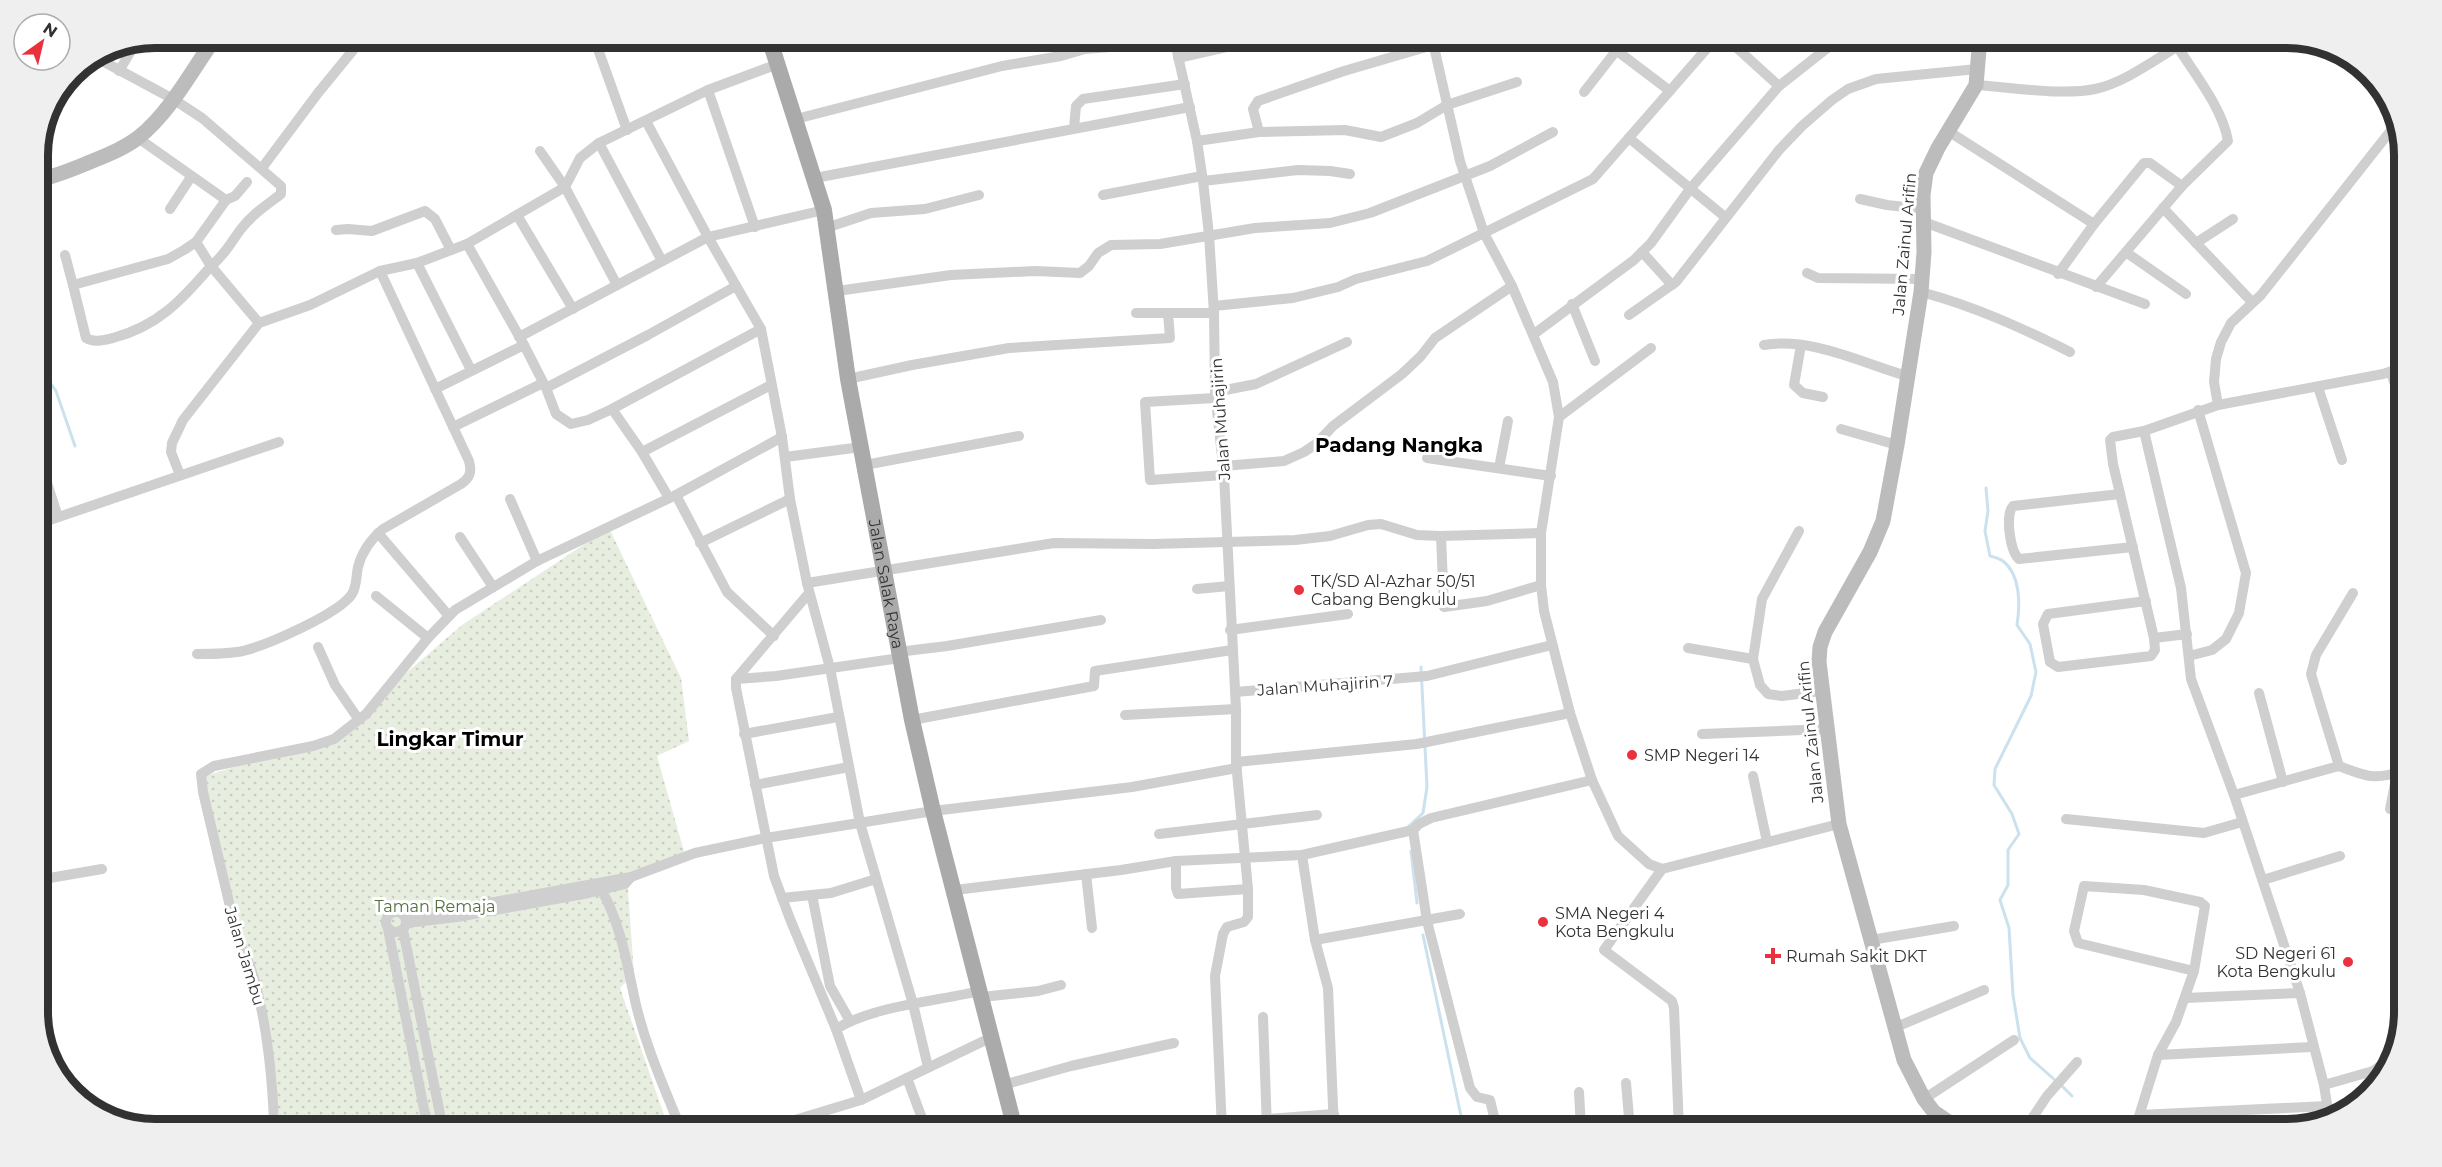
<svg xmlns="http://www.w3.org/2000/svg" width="2442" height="1167" font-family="Montserrat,sans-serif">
<defs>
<pattern id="park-dots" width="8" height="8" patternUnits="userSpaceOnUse" patternTransform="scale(1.5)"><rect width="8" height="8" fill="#e7eee0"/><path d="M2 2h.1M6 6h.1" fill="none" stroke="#c7cdc1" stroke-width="1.8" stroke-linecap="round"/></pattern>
</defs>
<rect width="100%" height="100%" fill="#fff"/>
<polygon fill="url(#park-dots)" points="609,528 681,678 689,741 657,756 685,855 627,876 634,974 620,988 669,1129 282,1129 242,934 213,858 205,776 332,737 462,625"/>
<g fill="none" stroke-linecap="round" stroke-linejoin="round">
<g stroke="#cce1ee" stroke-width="3">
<polyline points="38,356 45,376 56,391 75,446"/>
<path d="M1986 488 1988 511 1985 531 1990 556C1994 557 2000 559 2003 561 2021 575 2020 606 2017 625L2030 644 2036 672 2031 696 1995 769 1994 785 2012 814 2019 834 2008 850V885L2000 900 2009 928 2013 995 2020 1038 2030 1058 2056 1081"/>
<polyline points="1408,827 1423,813 1427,787 1421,667"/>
<polyline points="1411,851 1417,903"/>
<polyline points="1423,935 1461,1116 1462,1129"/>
<polyline points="2061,1085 2072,1096"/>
</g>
<g stroke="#cfcfcf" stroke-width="10">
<path d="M527 38C555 51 568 45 596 38"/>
<polyline points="594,38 627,130"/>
<polyline points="1174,38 1197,141 1203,181 1209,235 1214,313 1215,392 1224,475 1236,709 1236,762 1248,889 1248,917 1244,922 1227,927 1223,934 1215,976 1222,1129"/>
<polyline points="1432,38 1460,161 1484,233 1512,286 1553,382 1559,417 1541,533 1541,585 1544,611 1570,713 1592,780 1618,836 1649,864 1662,869 1839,824"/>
<polyline points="1600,38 1670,91"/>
<polyline points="1726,38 1779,86"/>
<path d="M95 57 173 99 202 118 281 186V194C267 205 252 214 241 229 231 242 225 255 211 266L259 323"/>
<polyline points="1178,58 1266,38"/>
<polyline points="119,71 137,41"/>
<path d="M1976 85C2010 87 2062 96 2095 89 2128 82 2162 54 2192 38"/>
<polyline points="708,90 755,227"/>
<polyline points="1584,92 1616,51"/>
<polyline points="796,119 1002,66 1061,56 1085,49 1175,42"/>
<polyline points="646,121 708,237 761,329 782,437 790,499 807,583 830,668 860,823 913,1004 928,1067"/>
<polyline points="1074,128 1076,106 1083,99 1185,84"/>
<polyline points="1948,131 2094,224"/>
<polyline points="1259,132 1253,109 1258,101 1344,71 1433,45"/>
<polyline points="138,138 226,200"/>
<polyline points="1629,138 1725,217"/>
<polyline points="1197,141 1259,132 1345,130 1381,137 1417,123 1447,105 1517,82"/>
<polyline points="599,143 662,261"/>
<polyline points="540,151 565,187 617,285"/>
<polyline points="262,168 318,93 363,38"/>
<polyline points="815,178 1190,107"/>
<polyline points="1203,181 1298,170 1330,171 1350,174"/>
<polyline points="1103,195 1202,176"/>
<polyline points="1860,199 1887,205 1923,209"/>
<polyline points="2163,208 2252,302"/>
<polyline points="170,209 191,177"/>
<polyline points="517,215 573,309"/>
<polyline points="1924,222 2145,304"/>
<polyline points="826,228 871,213 925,209 979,195"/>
<polyline points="336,230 348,229 372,231 425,211 435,219 451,250"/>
<polyline points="2196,243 2233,219"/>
<polyline points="467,244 524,345 546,388 556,414 571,424 588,420 612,409 761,329"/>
<polyline points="1642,252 1672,285"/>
<polyline points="2127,253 2186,294"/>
<polyline points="65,255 73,285 168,259 184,250 196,242 226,200 235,196 247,182"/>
<polyline points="417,263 471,370"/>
<polyline points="1807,273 1818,278 1922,279"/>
<polyline points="2058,274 2094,224 2144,163 2150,163 2182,186"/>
<path d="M73 285 86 338C94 343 104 340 113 338 158 326 182 300 211 266L196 242"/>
<path d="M2096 287 2182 186 2228 141C2223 109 2194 73 2177 46"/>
<polyline points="837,291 951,275 1035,271 1080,273 1089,266 1098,253 1111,245 1160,244 1255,228 1330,223 1370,213 1490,166 1553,132"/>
<path d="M1921 292C1974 306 2022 328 2070 352"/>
<polyline points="1572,304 1595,361"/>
<polyline points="1214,306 1293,298 1338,287 1356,279 1427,261 1593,179 1716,38"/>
<polyline points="1136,313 1214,313"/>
<polyline points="1629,315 1676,282 1779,150 1802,126 1832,100 1848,89 1876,79 1977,69"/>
<polyline points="1534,334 1634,260 1651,243 1690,189 1779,86 1840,38"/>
<polyline points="519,337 708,237 824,210"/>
<path d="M1764 345C1812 337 1862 363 1907 376"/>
<polyline points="1801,345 1794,385 1803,393 1823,397"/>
<polyline points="2391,373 2404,410"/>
<polyline points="848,379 912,365 1009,348 1170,338 1168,313"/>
<polyline points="2318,387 2342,460"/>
<polyline points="546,388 648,335 736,286"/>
<polyline points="435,389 524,345"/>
<polyline points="1215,392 1256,384 1347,342"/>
<polyline points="1215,398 1145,402 1150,480 1224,475"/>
<polyline points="2218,405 2214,382 2216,359 2221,342 2231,323 2261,295 2396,124"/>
<polyline points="612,409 642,452"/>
<polyline points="1559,417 1651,348"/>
<polyline points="453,427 543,383"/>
<polyline points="1841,429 1897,445"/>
<polyline points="2144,431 2181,588 2191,679 2234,795 2300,993 2324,1085 2329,1117"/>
<polyline points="38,455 58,517"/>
<polyline points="785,457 861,447"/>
<polyline points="1427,458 1551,476"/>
<polyline points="865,465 1019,436"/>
<polyline points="1223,466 1284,461 1304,452 1316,444 1333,426 1402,374 1421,356 1435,338 1512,286"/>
<polyline points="1499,468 1508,421"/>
<polyline points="180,475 171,452 172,443 183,420 259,323 310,305 380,271 417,263 467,244 565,187 580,158 599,143 708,90 778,64"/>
<path d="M2120 494 2013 506C2005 515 2010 551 2019 559L2133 547"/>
<polyline points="676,495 727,592 774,636"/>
<polyline points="669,498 642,452 771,385"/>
<polyline points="510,499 537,561"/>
<polyline points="38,524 279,442"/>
<polyline points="1799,531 1762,599 1753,659 1760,685 1768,694 1782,696 1821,691"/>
<polyline points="378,533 449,616"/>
<polyline points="1441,536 1444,607 1487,601 1541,585"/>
<polyline points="460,537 493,587"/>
<polyline points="700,543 790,499"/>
<polyline points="807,583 1054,543 1153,544 1295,540 1330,536 1368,525 1381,524 1417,535 1441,536 1541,533"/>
<polyline points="1197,589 1229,586"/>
<polyline points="809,593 736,679 736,688 774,876 790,919 836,1029 861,1100"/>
<polyline points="376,596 428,638"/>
<polyline points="2146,601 2048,614 2043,624 2050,662 2058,667 2151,656 2155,650 2154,638"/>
<polyline points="1230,630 1348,614"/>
<polyline points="2187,634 2154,638 2113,464 2110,440 2113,437 2144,431 2218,405 2383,374 2404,367"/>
<polyline points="318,647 335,685 359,720"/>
<polyline points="1688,648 1753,659"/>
<polyline points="898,652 947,646 1101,620"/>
<path d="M197 654C212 654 228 654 243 651 267 645 339 614 352 594 357 586 356 576 358 567 362 551 370 540 383 529L461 484C470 478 472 472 469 461L380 271"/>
<polyline points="2189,656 2212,650 2226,639 2239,613 2246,573 2198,410"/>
<polyline points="736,679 776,676 900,658"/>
<polyline points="1235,692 1427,676 1552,645"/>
<polyline points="2259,693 2283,782"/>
<polyline points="1125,715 1236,709"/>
<polyline points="912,720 1094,686 1095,671 1232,650"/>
<polyline points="744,734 838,717"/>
<polyline points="1702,734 1827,729"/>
<polyline points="1236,762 1417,744 1570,713"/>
<path d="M2339 766C2367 777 2375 780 2404 771"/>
<polyline points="1753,776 1767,842"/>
<polyline points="755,785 849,767"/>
<polyline points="2234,795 2339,766 2311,674 2316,655 2353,593"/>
<polyline points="2390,809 2397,774"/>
<polyline points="2066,819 2204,833 2242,822"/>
<polyline points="1413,830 1427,921 1470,1088 1477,1097 1490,1100 1497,1129"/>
<polyline points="1159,834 1317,815"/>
<polyline points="1302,855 1315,940 1328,988 1334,1129"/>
<polyline points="1176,861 1176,888 1178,894 1248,889"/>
<polyline points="1662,869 1604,950 1672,1001 1674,1008 1679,1129"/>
<polyline points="1086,874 1092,928"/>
<polyline points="38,880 102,869"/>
<polyline points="2263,880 2340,856"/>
<polyline points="955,890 1121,870 1176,861 1302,855 1413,830 1419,824 1431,818 1592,780"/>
<path d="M602 891C619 921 626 958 633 991 642 1038 663 1085 681 1129"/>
<polyline points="812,895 830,986 850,1021"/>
<polyline points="782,898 831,893 876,879"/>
<circle cx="396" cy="922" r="10"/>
<polyline points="405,916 451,910 631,877 695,853 766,838 933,811 1132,787 1237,768"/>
<polyline points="407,923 457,917 589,893 625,884 631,877"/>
<polyline points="388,929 428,1129"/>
<polyline points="403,930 443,1129"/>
<polyline points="1315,940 1460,914"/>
<polyline points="1871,940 1954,926"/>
<polyline points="982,997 1038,991 1061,985"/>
<polyline points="2185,998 2300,993"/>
<polyline points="1263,1017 1267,1129"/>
<polyline points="1894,1028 1984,990"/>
<path d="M836 1029C873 1006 937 1001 980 991"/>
<polyline points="2158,1055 2312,1047"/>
<polyline points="907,1078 926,1129"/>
<polyline points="1626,1083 1630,1129"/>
<polyline points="1003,1085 1071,1066 1174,1043"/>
<polyline points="2324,1085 2373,1071 2394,1056"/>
<polyline points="1579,1092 1581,1129"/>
<polyline points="1924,1099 2014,1040"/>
<polyline points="817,1115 822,1129"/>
<polyline points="2140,1115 2327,1106"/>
<polyline points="1267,1119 1334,1114"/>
<path d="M274 1122C272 1072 267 1023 253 975 249 960 240 947 236 932L203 792 201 774 214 766 313 746 334 739 366 714 428 638 455 610 537 561 676 495 782 437"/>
<polyline points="201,1129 268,1121 274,1122 276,1129"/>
<polyline points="765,1129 861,1100 990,1038"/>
<polyline points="2025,1129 2047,1096 2077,1062"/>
<polyline points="2135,1129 2158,1055 2176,1022 2194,971 2205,906 2200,902 2144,890 2084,886 2074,931 2078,943 2194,971"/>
</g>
<g stroke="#bcbcbc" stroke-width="15">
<path d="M38 180C57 176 73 169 90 162 107 155 125 148 139 137 171 111 192 70 215 38"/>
<polyline points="1968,1129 1950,1123 1934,1112 1924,1099 1904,1060 1839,824 1819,662 1820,647 1825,632 1870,552 1883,521 1897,445 1921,292 1924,252 1923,195 1926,173 1938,148 1976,85 1980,38"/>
</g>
<path stroke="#aaa" stroke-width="16" id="s1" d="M769 38 824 210 848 379 912 720 933 811 1015 1129"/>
</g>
<g fill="#ea323e" stroke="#fff" stroke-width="2">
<circle cx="1299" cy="590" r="6"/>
<circle cx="1632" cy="755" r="6"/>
<circle cx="1543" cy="922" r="6"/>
<path d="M1770 947h6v6h6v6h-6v6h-6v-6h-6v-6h6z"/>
<circle cx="2348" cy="962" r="6"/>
</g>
<g text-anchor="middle" stroke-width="6" stroke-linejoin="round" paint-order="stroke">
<g font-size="16" fill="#323232" stroke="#fff">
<text transform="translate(1904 244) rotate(-85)" y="6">Jalan Zainul Arifin</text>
<text transform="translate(1220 419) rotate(-94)" y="6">Jalan Muhajirin</text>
<text dy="6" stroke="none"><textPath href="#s1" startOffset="560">Jalan Salak Raya</textPath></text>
<text transform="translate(1325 685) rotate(-4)" y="6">Jalan Muhajirin 7</text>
<text transform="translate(1810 732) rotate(-96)" y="6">Jalan Zainul Arifin</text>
<text transform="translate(245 956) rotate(73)" y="6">Jalan Jambu</text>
</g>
<g font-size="16" fill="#323232" stroke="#fff" text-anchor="start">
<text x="1311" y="587">TK/SD Al-Azhar 50/51<tspan x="1311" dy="18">Cabang Bengkulu</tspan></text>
<text x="1644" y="761">SMP Negeri 14</text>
<text x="1555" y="919">SMA Negeri 4<tspan x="1555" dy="18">Kota Bengkulu</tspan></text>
<text x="2336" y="959" text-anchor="end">SD Negeri 61<tspan x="2336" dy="18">Kota Bengkulu</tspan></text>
<text x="1786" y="962">Rumah Sakit DKT</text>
</g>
<g font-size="16" fill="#546f3d" stroke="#fff">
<text x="435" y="912">Taman Remaja</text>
</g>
<g font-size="20" font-weight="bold" fill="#000" stroke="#fff">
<text x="1399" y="452">Padang Nangka</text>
<text x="450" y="746">Lingkar Timur</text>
</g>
</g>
<path d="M0 0H2442V1167H0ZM155 48H2287A107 107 0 0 1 2394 155V1012A107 107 0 0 1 2287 1119H155A107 107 0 0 1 48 1012V155A107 107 0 0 1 155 48Z" fill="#efefef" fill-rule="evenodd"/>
<path fill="none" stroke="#323232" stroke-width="8" d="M155 48H2287A107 107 0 0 1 2394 155V1012A107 107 0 0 1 2287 1119H155A107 107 0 0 1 48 1012V155A107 107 0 0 1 155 48Z"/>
<g transform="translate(42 42) rotate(34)"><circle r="28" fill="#ffffff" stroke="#adadad" stroke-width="1.5"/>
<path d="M0-4.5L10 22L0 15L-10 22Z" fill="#ea323e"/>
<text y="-9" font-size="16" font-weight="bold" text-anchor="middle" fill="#323232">N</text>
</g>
</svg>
